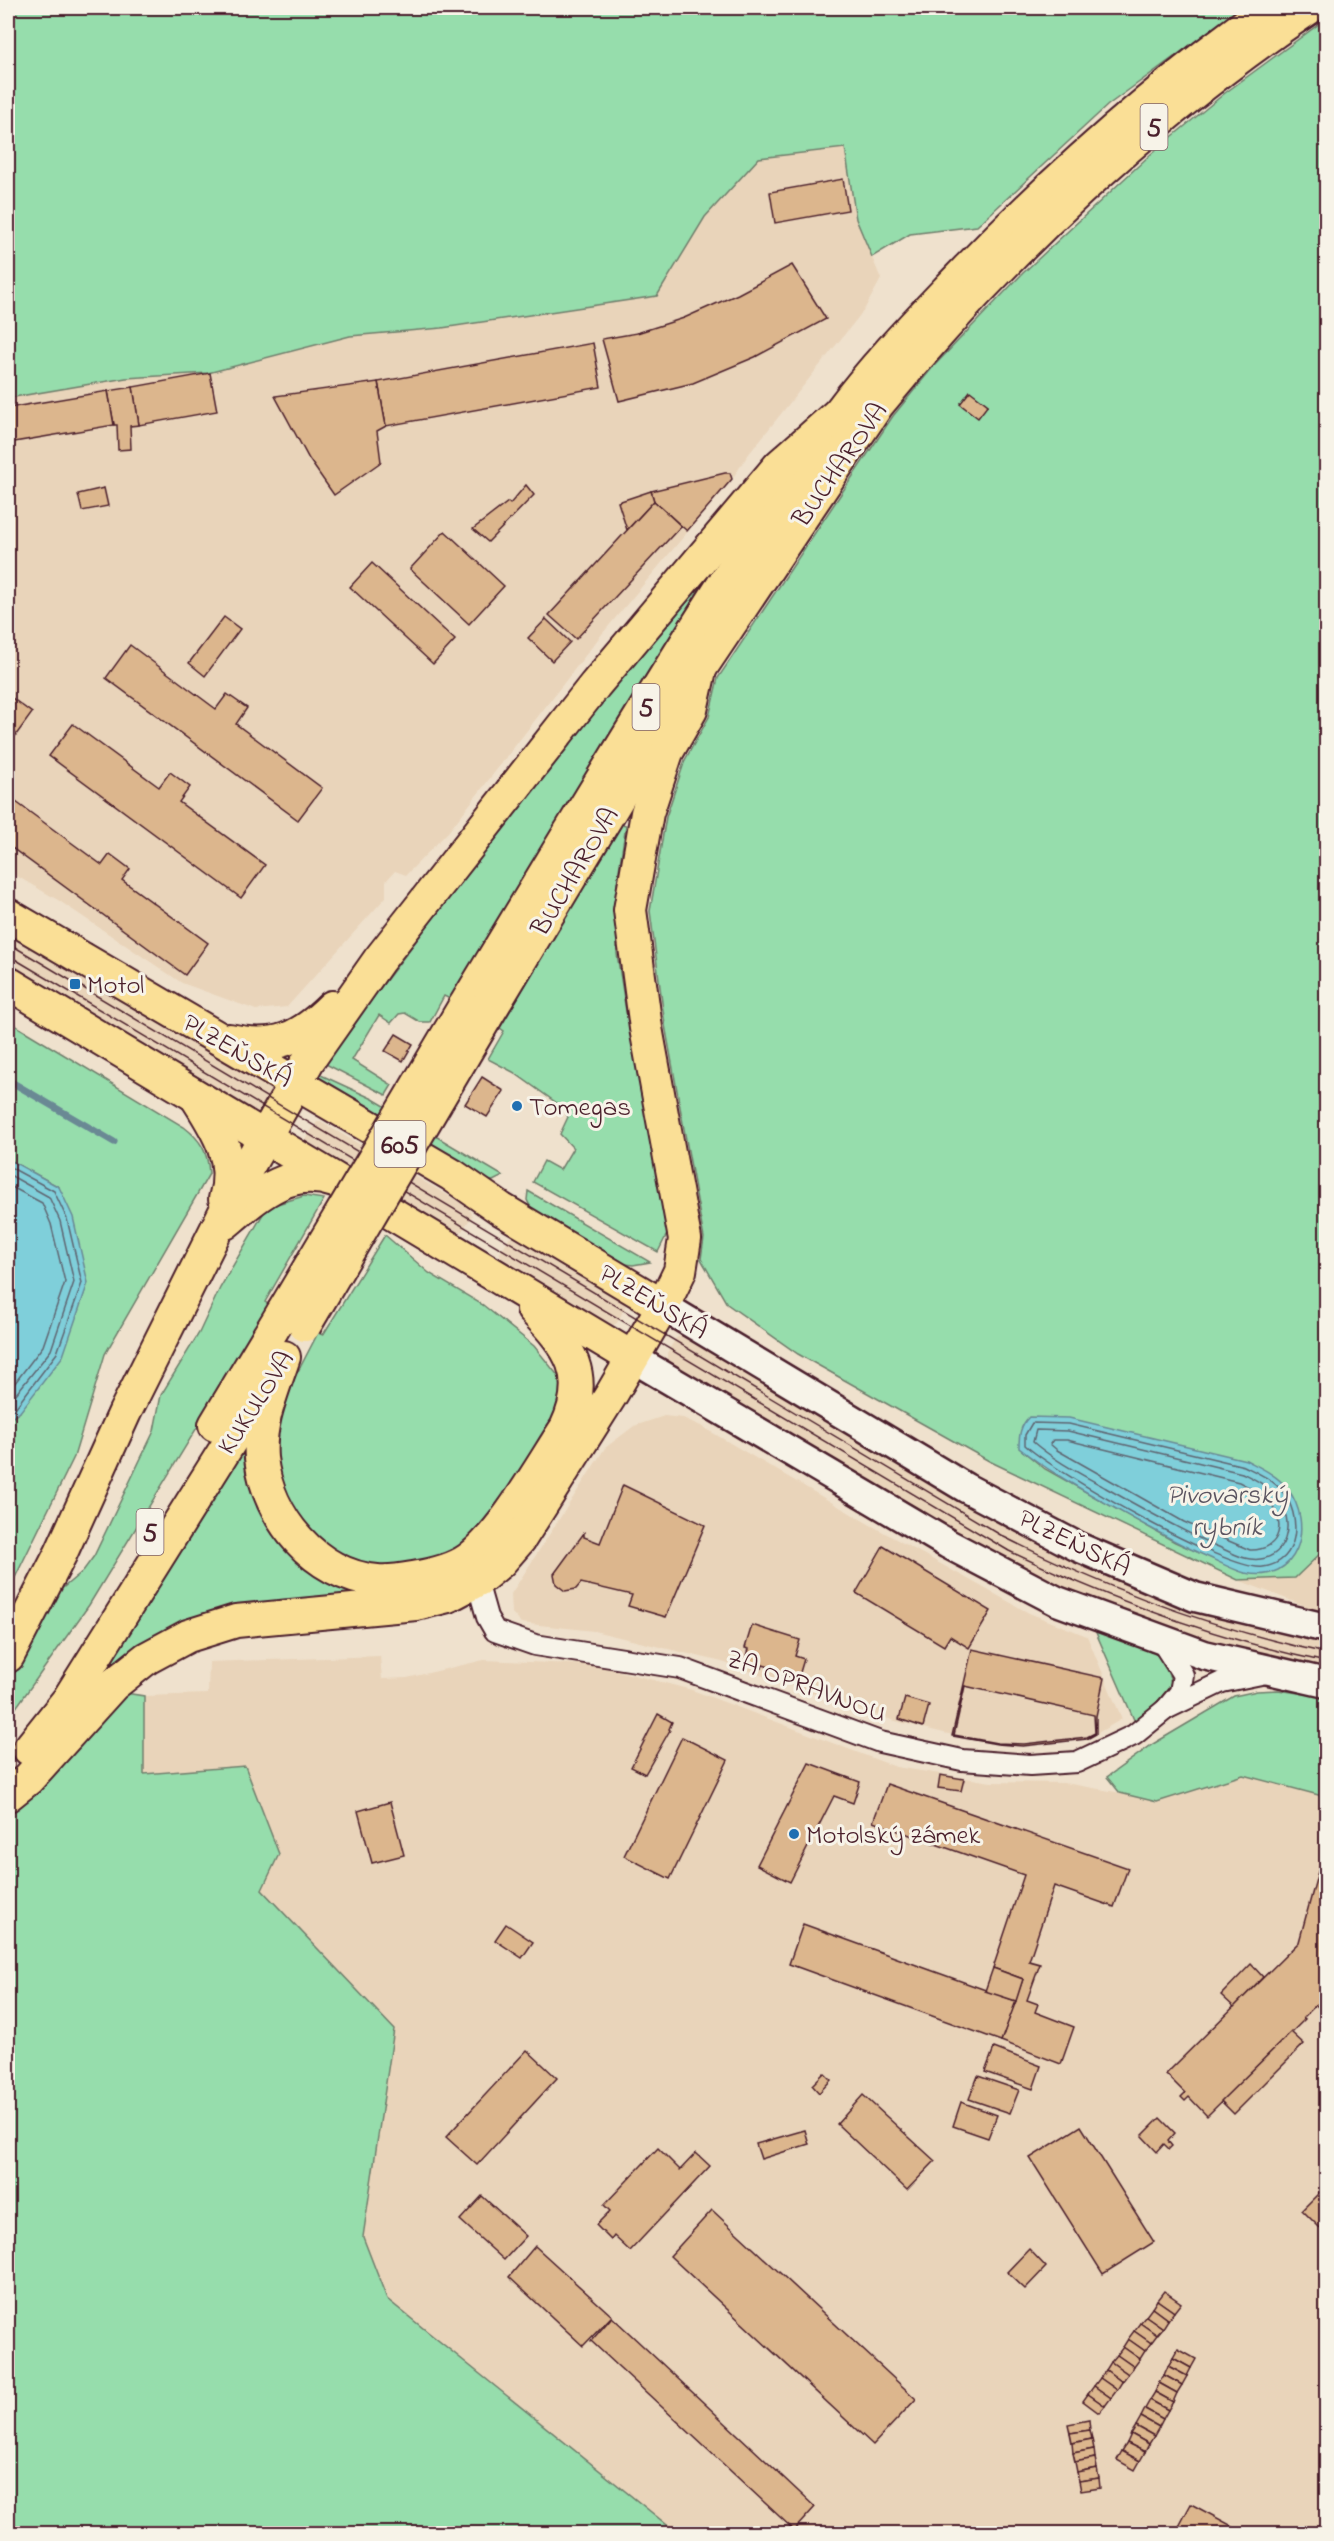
<svg xmlns="http://www.w3.org/2000/svg" width="1334" height="2541" font-family="'Indie Flower',sans-serif">
<rect width="100%" height="100%" fill="#efe1cd"/>
<filter id="ink" filterUnits="userSpaceOnUse"><feTurbulence type="fractalNoise" baseFrequency=".0167" numOctaves="2"/><feDisplacementMap in="SourceGraphic" scale="12" xChannelSelector="R" yChannelSelector="G"/><feConvolveMatrix kernelMatrix="1 2 1 2 8 2 1 2 1" color-interpolation-filters="sRGB"/></filter>
<g filter="url(#ink)">
<g fill="#e9d4ba">
<polygon points="845,147 856,219 881,279 864,310 748,455 732,479 602,634 449,831 406,875 395,871 386,881 386,897 287,1007 256,1010 182,983 58,900 8,871 8,506 16,491 8,485 8,398 126,378 208,373 350,336 442,328 657,296 705,217 759,158"/>
<polygon points="8,926 277,1089 260,1119 8,967"/>
<polygon points="317,1122 321,1122 468,1207 472,1216 462,1231 457,1233 451,1232 307,1146 305,1140"/>
<polygon points="514,1236 521,1237 622,1298 626,1303 625,1307 617,1323 611,1326 605,1324 508,1266 501,1259 500,1253 509,1238"/>
<polygon points="682,1335 689,1337 1007,1527 1069,1557 1187,1606 1244,1624 1326,1645 1326,1668 1219,1646 1086,1597 1027,1570 911,1508 672,1365 667,1359 667,1353 676,1338"/>
<polygon points="664,1416 683,1418 701,1426 867,1523 1029,1613 1087,1636 1122,1719 1087,1739 1023,1746 977,1741 895,1721 722,1662 594,1631 521,1623 512,1613 511,1594 605,1448 634,1426"/>
<polygon points="1326,1548 1326,1614 1238,1580 1295,1578"/>
<polygon points="380,1656 382,1679 407,1678 484,1660 595,1665 692,1690 896,1767 991,1782 1065,1783 1155,1799 1243,1775 1326,1797 1326,2533 677,2533 388,2300 363,2237 394,2029 261,1890 144,1774 144,1696 208,1694 209,1662"/>
</g>
<g fill="#96ddac" stroke="#707e6c" stroke-width="1.5" fill-rule="evenodd">
<polygon points="8,8 1241,8 1108,105 977,226 910,234 872,257 856,219 845,148 759,158 705,217 657,296 442,328 350,336 208,373 126,378 8,398"/>
<path d="M1326 19V1548L1295 1578 1238 1580 989 1461 798 1354 727 1304 701 1259 704 1238 665 1025 650 911 666 817 685 760 709 717 718 678 893 416 933 367 1023 273 1151 154 1225 93ZM1019 1448 1286 1564 1266 1573H1245L1175 1542 1045 1469Z"/>
<polygon points="728,550 452,1000 444,996 430,1022 420,1022 405,1013 399,1014 391,1023 379,1015 352,1060 392,1085 386,1095 318,1060 356,1020 608,688"/>
<polygon points="621,824 626,825 617,883 617,954 626,1011 653,1141 668,1232 658,1252 533,1182 544,1161 560,1170 573,1148 560,1134 568,1117 565,1109 513,1072 488,1059 504,1031 500,1028"/>
<path d="M8 1021 184 1127C201 1140 208 1152 209 1174L105 1354 74 1457 8 1592V1420L20 1412 59 1187 8 1159Z"/>
<polygon points="310,1070 373,1099 503,1176 493,1181 486,1180 311,1075"/>
<polygon points="528,1191 650,1262 633,1265 618,1263 532,1210 527,1200"/>
<polygon points="304,1196 324,1199 265,1302 271,1306 89,1605 8,1719 8,1686 52,1597 83,1571 94,1556 154,1431 161,1395 199,1333 220,1288 267,1207"/>
<polygon points="385,1235 429,1273 483,1305 534,1346 559,1377 568,1375 566,1403 545,1442 468,1543 437,1560 375,1568 340,1556 304,1528 280,1487 273,1426 292,1383 318,1333 323,1335"/>
<path d="M245 1429C249 1452 251 1476 257 1499 270 1551 315 1578 363 1595L242 1608 92 1683Z"/>
<polygon points="1094,1628 1148,1648 1164,1661 1171,1682 1165,1700 1135,1722"/>
<polygon points="1278,1690 1326,1697 1326,1797 1243,1775 1157,1802 1120,1793 1107,1777 1153,1744 1234,1696 1257,1691"/>
<polygon points="119,1692 144,1696 144,1774 245,1766 279,1854 262,1890 394,2029 363,2237 387,2299 677,2533 8,2533 8,1814 36,1788"/>
</g>
<g fill="#7fcfda" stroke="#6a8994" stroke-width="1.5">
<polygon points="8,1159 59,1187 73,1217 88,1283 63,1356 20,1412 8,1420"/>
<path d="M1029 1417 1069 1418 1246 1460C1261 1468 1277 1475 1287 1488 1316 1525 1298 1585 1245 1573 1233 1570 1219 1562 1208 1557 1174 1542 1143 1524 1111 1506 1079 1488 1048 1471 1019 1448 1019 1435 1020 1426 1029 1417Z"/>
</g>
<g fill="none" stroke-linecap="round" stroke-linejoin="round">
<g stroke="#5f6571" stroke-width="1.5">
<polyline points="8,1166 54,1191 67,1219 82,1283 57,1353 16,1407 8,1413"/>
<polyline points="8,1174 49,1197 60,1221 74,1282 51,1350 8,1404"/>
<polyline points="8,1185 42,1203 51,1224 65,1282 43,1346 8,1392"/>
<path d="M1032 1423 1069 1424 1244 1466C1258 1473 1272 1479 1282 1491 1302 1515 1301 1562 1263 1567 1228 1572 1054 1472 1025 1445V1435Z"/>
<path d="M1036 1430 1068 1431 1242 1473C1254 1479 1267 1485 1276 1496 1297 1520 1288 1564 1250 1559 1239 1558 1227 1550 1216 1546 1178 1529 1143 1509 1106 1488 1081 1474 1055 1461 1033 1442Z"/>
<path d="M1053 1440H1067L1239 1482C1249 1487 1259 1492 1267 1500 1287 1520 1282 1551 1250 1550L1184 1522 1057 1450 1050 1444Z"/>
</g>
<polyline stroke="#6a8994" stroke-width="7" points="8,1080 114,1142"/>
</g>
<g fill="#dcb68d" stroke="#4a1f2b" stroke-width="1.5" fill-rule="evenodd">
<polygon points="843,179 848,210 775,223 770,192"/>
<polygon points="792,265 826,319 755,357 693,383 619,401 602,339 637,333 684,318 738,294"/>
<polygon points="593,343 601,387 386,426 378,382"/>
<polygon points="210,373 217,411 139,425 133,387"/>
<polygon points="378,382 386,426 377,431 381,462 334,495 309,459 275,396"/>
<polygon points="133,387 139,425 130,426 131,449 118,450 117,425 114,425 108,391"/>
<polygon points="108,391 114,425 8,443 8,408"/>
<polygon points="970,391 988,405 978,418 960,404"/>
<polygon points="725,473 730,473 732,479 687,531 654,501 651,491"/>
<polygon points="526,485 534,495 488,542 473,529 508,502 510,504"/>
<polygon points="104,488 108,506 82,511 78,494"/>
<polygon points="651,491 654,501 627,530 618,502"/>
<polygon points="654,501 681,526 576,639 549,615"/>
<polygon points="445,531 504,586 469,624 410,569"/>
<polygon points="372,563 455,640 433,664 350,587"/>
<polygon points="224,617 240,629 205,676 189,663"/>
<polygon points="546,619 570,642 552,661 528,638"/>
<polygon points="130,645 216,709 227,694 247,708 236,724 322,788 298,820 106,678"/>
<polygon points="8,695 32,713 8,746"/>
<polygon points="73,724 159,787 170,772 190,787 179,802 265,865 241,898 49,756"/>
<polygon points="16,802 102,865 110,854 130,869 122,880 208,943 185,975 8,845 8,814"/>
<polygon points="396,1034 413,1044 403,1061 385,1051"/>
<polygon points="482,1077 504,1091 487,1117 465,1104"/>
<polygon points="623,1485 705,1525 666,1617 628,1606 632,1595 581,1583 576,1589 565,1591 556,1584 554,1574 584,1533 584,1537 600,1543"/>
<polygon points="883,1546 991,1611 969,1648 950,1636 944,1646 856,1593"/>
<polygon points="752,1625 800,1640 795,1656 804,1659 798,1679 778,1673 779,1670 763,1665 762,1668 745,1663 749,1649 745,1648"/>
<path d="M972 1649 1104 1678 1096 1716V1734L1087 1739 1023 1746 997 1744 952 1736ZM965 1686 1094 1715 1095 1733 1087 1737 1024 1744 997 1743 954 1735Z"/>
<polygon points="905,1698 929,1705 923,1727 899,1719"/>
<polygon points="658,1714 672,1722 669,1729 670,1730 645,1774 631,1767"/>
<polygon points="682,1737 728,1760 670,1879 624,1856"/>
<polygon points="809,1763 860,1782 853,1803 834,1796 790,1882 757,1865"/>
<polygon points="940,1775 964,1779 961,1791 938,1788"/>
<polygon points="887,1784 1128,1868 1114,1907 1054,1886 1029,1961 1040,1964 1027,2000 1038,2004 1035,2012 1074,2027 1061,2064 1001,2041 1023,1979 993,1968 1024,1875 873,1822"/>
<polygon points="390,1802 404,1855 372,1863 358,1811"/>
<polygon points="1326,1842 1326,2015 1316,2005 1303,2018 1305,2019 1207,2116 1189,2097 1185,2101 1181,2097 1185,2093 1166,2074 1299,1942"/>
<polygon points="506,1924 533,1942 522,1958 495,1940"/>
<polygon points="803,1924 1016,2001 1001,2041 789,1964"/>
<polygon points="1251,1964 1263,1977 1234,2007 1221,1995"/>
<polygon points="993,1968 1023,1979 1016,2001 985,1991"/>
<polygon points="1291,2032 1304,2044 1234,2114 1221,2101"/>
<polygon points="994,2048 1041,2066 1033,2089 985,2072"/>
<polygon points="527,2050 557,2078 477,2165 446,2137"/>
<polygon points="824,2073 831,2080 819,2093 812,2085"/>
<polygon points="978,2076 1019,2090 1010,2113 969,2099"/>
<polygon points="863,2095 935,2161 907,2190 837,2124"/>
<polygon points="961,2102 997,2115 988,2138 953,2126"/>
<polygon points="1160,2118 1175,2133 1168,2141 1172,2146 1169,2149 1164,2144 1157,2152 1142,2136"/>
<polygon points="1081,2126 1154,2242 1103,2274 1030,2158"/>
<polygon points="805,2130 809,2144 761,2159 756,2144"/>
<polygon points="658,2148 680,2170 696,2153 710,2166 630,2251 614,2236 611,2240 596,2225 610,2211 604,2205"/>
<polygon points="1326,2186 1326,2234 1302,2210"/>
<polygon points="482,2196 526,2236 504,2260 460,2220"/>
<polygon points="712,2210 916,2399 873,2445 670,2256"/>
<polygon points="535,2246 612,2316 583,2346 509,2277"/>
<polygon points="1029,2249 1046,2267 1025,2289 1007,2272"/>
<polygon points="1164,2291 1181,2303 1174,2312 1157,2300"/>
<polygon points="1157,2300 1174,2312 1168,2320 1152,2308"/>
<polygon points="1152,2308 1168,2320 1163,2328 1146,2316"/>
<polygon points="1146,2316 1163,2328 1157,2335 1140,2323"/>
<polygon points="612,2317 815,2507 794,2530 591,2341"/>
<polygon points="1140,2323 1157,2335 1151,2343 1134,2331"/>
<polygon points="1134,2331 1151,2343 1145,2351 1128,2339"/>
<polygon points="1128,2339 1145,2351 1140,2359 1123,2347"/>
<polygon points="1123,2347 1140,2359 1134,2367 1117,2355"/>
<polygon points="1178,2349 1196,2359 1191,2368 1173,2358"/>
<polygon points="1117,2355 1134,2367 1128,2374 1111,2362"/>
<polygon points="1173,2358 1191,2368 1187,2376 1168,2366"/>
<polygon points="1111,2362 1128,2374 1122,2382 1106,2370"/>
<polygon points="1168,2366 1187,2376 1182,2385 1164,2375"/>
<polygon points="1106,2370 1122,2382 1117,2390 1100,2378"/>
<polygon points="1164,2375 1182,2385 1177,2393 1159,2383"/>
<polygon points="1100,2378 1117,2390 1111,2398 1094,2386"/>
<polygon points="1159,2383 1177,2393 1173,2402 1155,2392"/>
<polygon points="1094,2386 1111,2398 1105,2406 1088,2394"/>
<polygon points="1155,2392 1173,2402 1168,2410 1150,2400"/>
<polygon points="1088,2394 1105,2406 1099,2413 1083,2401"/>
<polygon points="1150,2400 1168,2410 1163,2419 1145,2409"/>
<polygon points="1145,2409 1163,2419 1159,2427 1141,2417"/>
<polygon points="1141,2417 1159,2427 1154,2436 1136,2426"/>
<polygon points="1089,2420 1090,2430 1070,2433 1068,2424"/>
<polygon points="1136,2426 1154,2436 1149,2444 1131,2434"/>
<polygon points="1090,2430 1092,2439 1072,2443 1070,2433"/>
<polygon points="1131,2434 1149,2444 1145,2452 1127,2443"/>
<polygon points="1092,2439 1094,2449 1073,2453 1072,2443"/>
<polygon points="1127,2443 1145,2452 1140,2461 1122,2451"/>
<polygon points="1094,2449 1095,2458 1075,2462 1073,2453"/>
<polygon points="1122,2451 1140,2461 1135,2470 1117,2460"/>
<polygon points="1095,2458 1097,2468 1077,2472 1075,2462"/>
<polygon points="1097,2468 1099,2478 1079,2481 1077,2472"/>
<polygon points="1099,2478 1100,2488 1081,2491 1079,2481"/>
<polygon points="1191,2504 1234,2527 1230,2534 1175,2534"/>
</g>
<g fill="none" stroke-linecap="round" stroke-linejoin="round">
<g stroke="#4a1f2b" stroke-width="24">
<g id="street">
<polyline points="474,1571 487,1617 495,1631 535,1645 680,1668 880,1742 962,1760 1030,1765 1077,1762 1134,1735 1166,1709 1222,1682 1266,1673"/>
<polyline points="1160,1639 1183,1675 1180,1692 1166,1709"/>
</g>
</g>
<g stroke="#4a1f2b" stroke-width="33">
<g id="secondary">
<polyline points="663,1306 966,1488 1078,1547 1195,1597 1326,1628"/>
<polyline points="631,1357 948,1544 1057,1601 1204,1655 1326,1683"/>
</g>
</g>
<g stroke="#4a1f2b" stroke-width="36">
<g id="primary">
<polyline points="8,915 452,1175 501,1209 663,1306"/>
<polyline points="8,983 631,1357"/>
<path d="M464 1007C546 872 627 735 712 602 753 538 794 473 839 413 874 366 916 323 956 281 1052 181 1156 88 1269 8"/>
<path d="M485 1019 659 730 878 404C999 257 1151 114 1309 8"/>
<path d="M229 1040C275 1050 300 1039 332 1007"/>
<path d="M197 1098C218 1131 237 1160 225 1199"/>
<path d="M225 1223C257 1196 289 1165 334 1181"/>
<path d="M284 1357C273 1390 258 1423 261 1458 268 1518 315 1575 377 1581 389 1582 402 1580 413 1578 432 1575 454 1570 469 1559 504 1533 541 1466 566 1428 591 1375 570 1347 533 1309"/>
<polyline points="215,1425 283,1312"/>
<polyline points="8,1656 61,1553 125,1412 246,1170 308,1061 379,960 595,685 779,466 839,413"/>
<polyline points="29,1749 68,1700 265,1386"/>
<polyline points="8,1795 28,1779 113,1685 147,1658 188,1636 236,1621 416,1604 448,1596 478,1580 500,1562 520,1539 611,1395 663,1306 680,1271 685,1239 646,1028 630,910 647,813 667,752 691,710 700,670"/>
</g>
</g>
<use href="#street" stroke="#f7f3e8" stroke-width="20"/>
<use href="#secondary" stroke="#f7f3e8" stroke-width="28"/>
<use href="#primary" stroke="#fadf96" stroke-width="32"/>
<g stroke="#4a1f2b" stroke-width="1.5">
<path d="M8 943 1004 1537C1107 1589 1213 1629 1326 1653"/>
<path d="M8 955 1009 1551C1111 1600 1215 1639 1326 1662"/>
</g>
<g stroke="#4a1f2b" stroke-width="36" stroke-linecap="butt">
<g id="primary-bridge">
<polyline points="283,1312 464,1007"/>
<polyline points="305,1325 485,1019"/>
</g>
</g>
<use href="#primary-bridge" stroke="#fadf96" stroke-width="32"/>
</g>
</g>
<g fill="#1f6fb2" stroke="#f7f3e8" stroke-width="2">
<rect x="69" y="978" width="12" height="12" rx="3"/>
<circle cx="517" cy="1106" r="6"/>
<circle cx="794" cy="1834" r="6"/>
</g>
<g text-anchor="middle" stroke-width="6" stroke-linejoin="round" paint-order="stroke">
<g fill="#f7f3e8" stroke="#7e5f64" stroke-width="1.5">
<rect x="1140.5" y="104" width="27" height="46" rx="4.5"/>
<rect x="632.5" y="684" width="27" height="46" rx="4.5"/>
<rect x="374.5" y="1121" width="51" height="46" rx="4.5"/>
<rect x="136.5" y="1509" width="27" height="46" rx="4.5"/>
</g>
<g font-size="26" font-weight="bold" fill="#4a1f2b">
<text x="1154" y="136">5</text>
<text x="646" y="716">5</text>
<text x="400" y="1153">605</text>
<text x="150" y="1541">5</text>
</g>
<g font-size="27" fill="#4a1f2b" stroke="#f7f3e8">
<text transform="translate(839 464) rotate(-55)" y="9">BUCHAROVA</text>
<text transform="translate(574 871) rotate(-59)" y="9">BUCHAROVA</text>
<text transform="translate(238 1050) rotate(30)" y="9">PLZEŇSKÁ</text>
<text transform="translate(654 1301) rotate(31)" y="9">PLZEŇSKÁ</text>
<text transform="translate(255 1402) rotate(-57)" y="9">KUKULOVA</text>
<text transform="translate(1075 1542) rotate(26)" y="9">PLZEŇSKÁ</text>
<text transform="translate(807 1685) rotate(20)" y="9">ZA OPRAVNOU</text>
</g>
<g font-size="27" fill="#4a1f2b" stroke="#f7f3e8" text-anchor="start">
<text x="87" y="993">Motol</text>
<text x="529" y="1115">Tomegas</text>
<text x="806" y="1843">Motolský zámek</text>
</g>
<g font-size="28" font-style="italic" fill="#5a5460" stroke="#f7f3e8">
<text x="1227" y="1503">Pivovarský<tspan x="1227" dy="32">rybník</tspan></text>
</g>
</g>
<rect width="1334" height="2541" fill="none" stroke="#f7f3e8" stroke-width="30"/>
<rect x="15" y="15" width="1304" height="2511" fill="none" stroke="#4a1f2b" stroke-width="2" filter="url(#ink)"/>
</svg>
